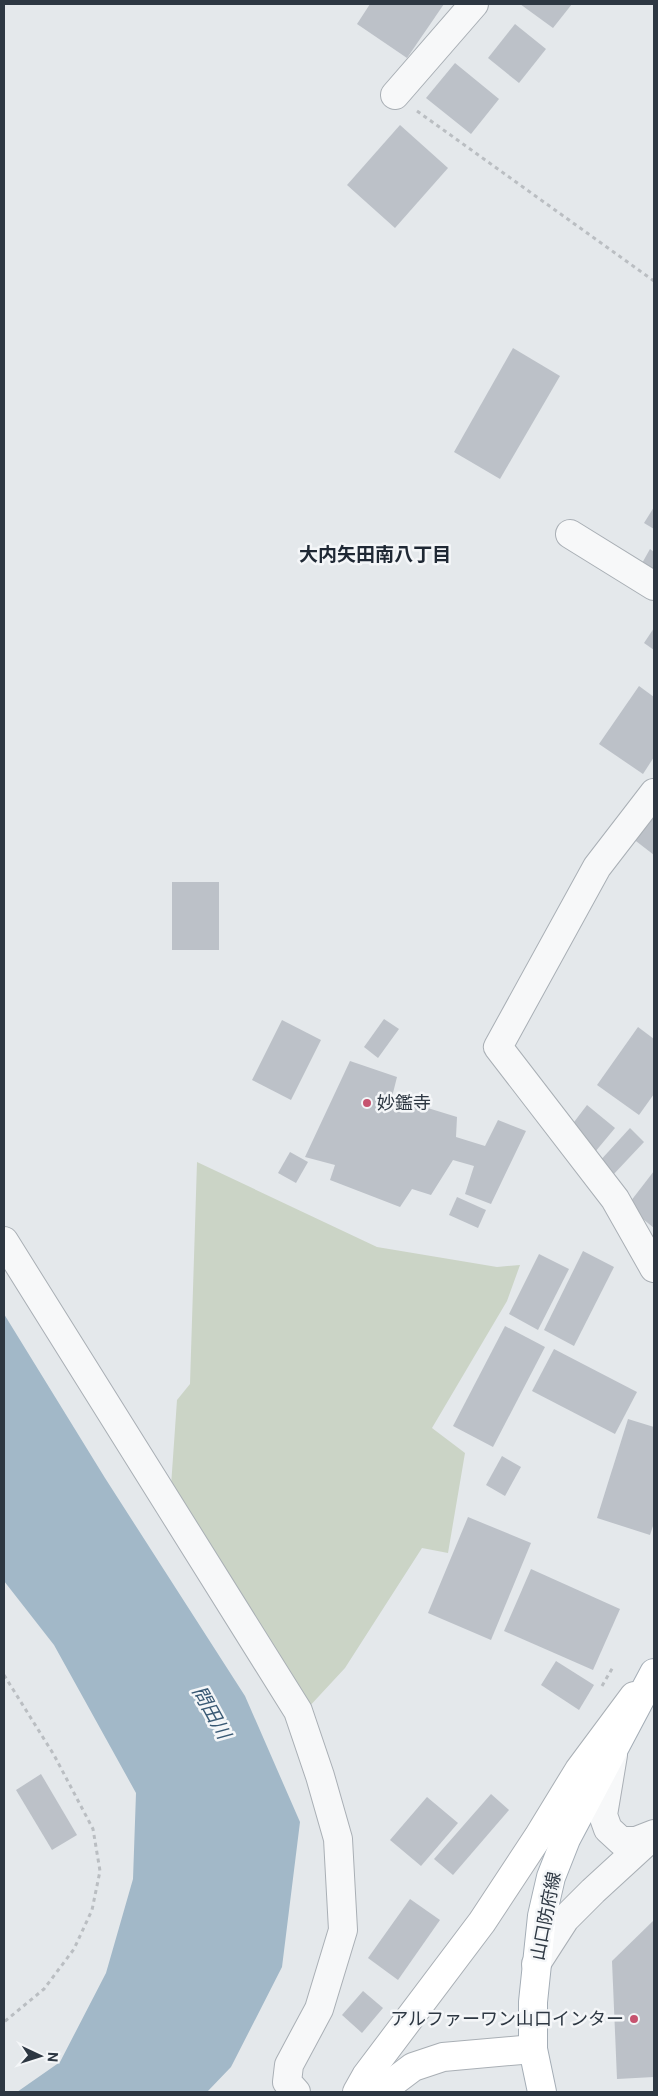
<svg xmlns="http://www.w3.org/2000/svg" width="658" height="2096" font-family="Roboto,'Noto Sans JP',sans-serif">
<rect width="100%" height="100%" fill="#e4e8eb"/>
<polygon fill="#cbd4c6" points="197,1162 377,1247 497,1267 520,1265 507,1301 432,1428 465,1453 448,1553 422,1548 345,1668 307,1709 171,1486 177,1400 190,1384"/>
<polygon fill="#a2b8c8" points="4,1314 105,1478 245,1696 300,1822 282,1967 231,2067 207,2092 17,2092 60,2062 106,1973 133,1879 136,1793 54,1645 4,1581"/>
<g fill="#bcc1c8">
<polygon points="370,4 444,4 407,58 357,24"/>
<polygon points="520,4 572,4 553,28"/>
<polygon points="515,24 546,49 519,83 488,58"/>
<polygon points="455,63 499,99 471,134 426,98"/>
<polygon points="400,125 448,168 395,228 347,185"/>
<polygon points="513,348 560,376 500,479 454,452"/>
<polygon points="654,507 654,529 644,523"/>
<polygon points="650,549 654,552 654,572 641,565"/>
<polygon points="654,628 654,650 644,643"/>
<polygon points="639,686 654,697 654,757 643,774 599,744"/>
<polygon points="654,809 654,855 632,838"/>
<rect x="172" y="882" width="47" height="68"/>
<polygon points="384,1019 399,1029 378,1058 364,1047"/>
<polygon points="282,1020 321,1040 291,1100 252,1080"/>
<polygon points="638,1027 654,1039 654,1094 639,1115 597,1085"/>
<polygon points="350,1061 397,1077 392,1097 457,1117 456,1137 485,1146 498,1120 526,1131 491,1204 465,1194 474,1166 453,1160 431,1195 412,1189 400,1207 330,1180 335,1165 305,1157"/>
<polygon points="587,1105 615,1128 595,1152 568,1130"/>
<polygon points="630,1128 644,1142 612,1176 598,1163"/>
<polygon points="290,1152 308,1162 296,1183 278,1173"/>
<polygon points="654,1171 654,1228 627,1206"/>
<polygon points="457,1197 486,1210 478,1228 449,1215"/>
<polygon points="583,1251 614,1267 574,1346 544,1330"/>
<polygon points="539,1254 569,1269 538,1330 509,1314"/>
<polygon points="505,1326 545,1347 493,1447 453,1426"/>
<polygon points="554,1349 637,1392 615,1434 532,1391"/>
<polygon points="628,1419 654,1427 654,1523 650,1535 597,1518"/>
<polygon points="502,1456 521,1467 505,1496 486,1485"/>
<polygon points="468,1517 531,1543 491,1640 428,1613"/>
<polygon points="531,1569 620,1609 593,1670 504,1631"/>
<polygon points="556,1661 594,1685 579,1710 541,1685"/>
<polygon points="41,1774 77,1835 52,1850 16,1790"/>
<polygon points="491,1794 509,1810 453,1875 434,1859"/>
<polygon points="427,1797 458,1823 421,1866 390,1840"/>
<polygon points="410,1899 440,1920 398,1980 368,1958"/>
<polygon points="654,1920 654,2077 617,2079 612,1961"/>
<polygon points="363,1991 383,2008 362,2033 342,2015"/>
</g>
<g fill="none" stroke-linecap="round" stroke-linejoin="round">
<g stroke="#a9afb5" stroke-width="30">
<g id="street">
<polyline points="395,95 474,4"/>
<polyline points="570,534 654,586"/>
<polyline points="654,793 597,867 498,1047 615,1199 654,1268"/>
<polyline points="4,1241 298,1711 320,1776 338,1839 343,1930 319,2009 289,2065 287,2082 296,2092"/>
<polyline points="613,1755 603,1815 608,1829 621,1841 636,1841 654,1834"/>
<polyline points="536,1964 565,1919 593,1891 654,1835"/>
</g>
</g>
<g stroke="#a9afb5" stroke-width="30">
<g id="secondary">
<polyline points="357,2092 366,2076 482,1922 538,1837 579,1770 634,1696"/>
<polyline points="380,2092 413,2067 443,2057 533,2049"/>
</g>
</g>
<g stroke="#a4adb6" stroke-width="30">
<polyline id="primary" points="542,2092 533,2049 533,2002 542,1916 551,1877 566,1839 654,1673"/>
</g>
<g stroke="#babec2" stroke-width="3" stroke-dasharray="4 4" stroke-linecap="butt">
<polyline points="417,111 654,281"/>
<polyline points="4,1675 54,1755 93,1829 100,1871 92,1910 74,1949 44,1989 4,2022"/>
<polyline points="602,1686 613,1667"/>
</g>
<use href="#street" stroke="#f7f8f9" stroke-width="28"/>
<use href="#secondary" stroke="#fff" stroke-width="28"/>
<use href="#primary" stroke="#fff" stroke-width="28"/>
</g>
<g fill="#c6536f" stroke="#f4f6f8" stroke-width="2">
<circle cx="367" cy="1103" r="5"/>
<circle cx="634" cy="2019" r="5"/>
</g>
<g text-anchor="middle" stroke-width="5" stroke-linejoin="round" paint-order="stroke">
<g font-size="18" fill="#2d3742" stroke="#f4f6f8" text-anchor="start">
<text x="377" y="1109">妙鑑寺</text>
<text x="624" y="2025" text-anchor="end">アルファーワン山口インター</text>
</g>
<g font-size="18" fill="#2d3742" stroke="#f4f6f8">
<text transform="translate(546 1916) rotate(-79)" y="6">山口防府線</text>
</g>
<g font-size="19" font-weight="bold" fill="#1f2834" stroke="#f4f6f8">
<text x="375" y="561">大内矢田南八丁目</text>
</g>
<g font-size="19" font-style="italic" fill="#395974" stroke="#f4f6f8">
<text transform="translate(212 1712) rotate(61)" y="7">問田川</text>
</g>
</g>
<rect width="658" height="2096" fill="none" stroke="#2d3742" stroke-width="10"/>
<g transform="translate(40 2056) rotate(94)" stroke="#f4f6f8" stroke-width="4" paint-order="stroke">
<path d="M0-4L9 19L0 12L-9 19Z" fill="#2d3742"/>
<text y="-8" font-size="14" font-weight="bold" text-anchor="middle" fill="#2d3742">N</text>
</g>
</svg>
